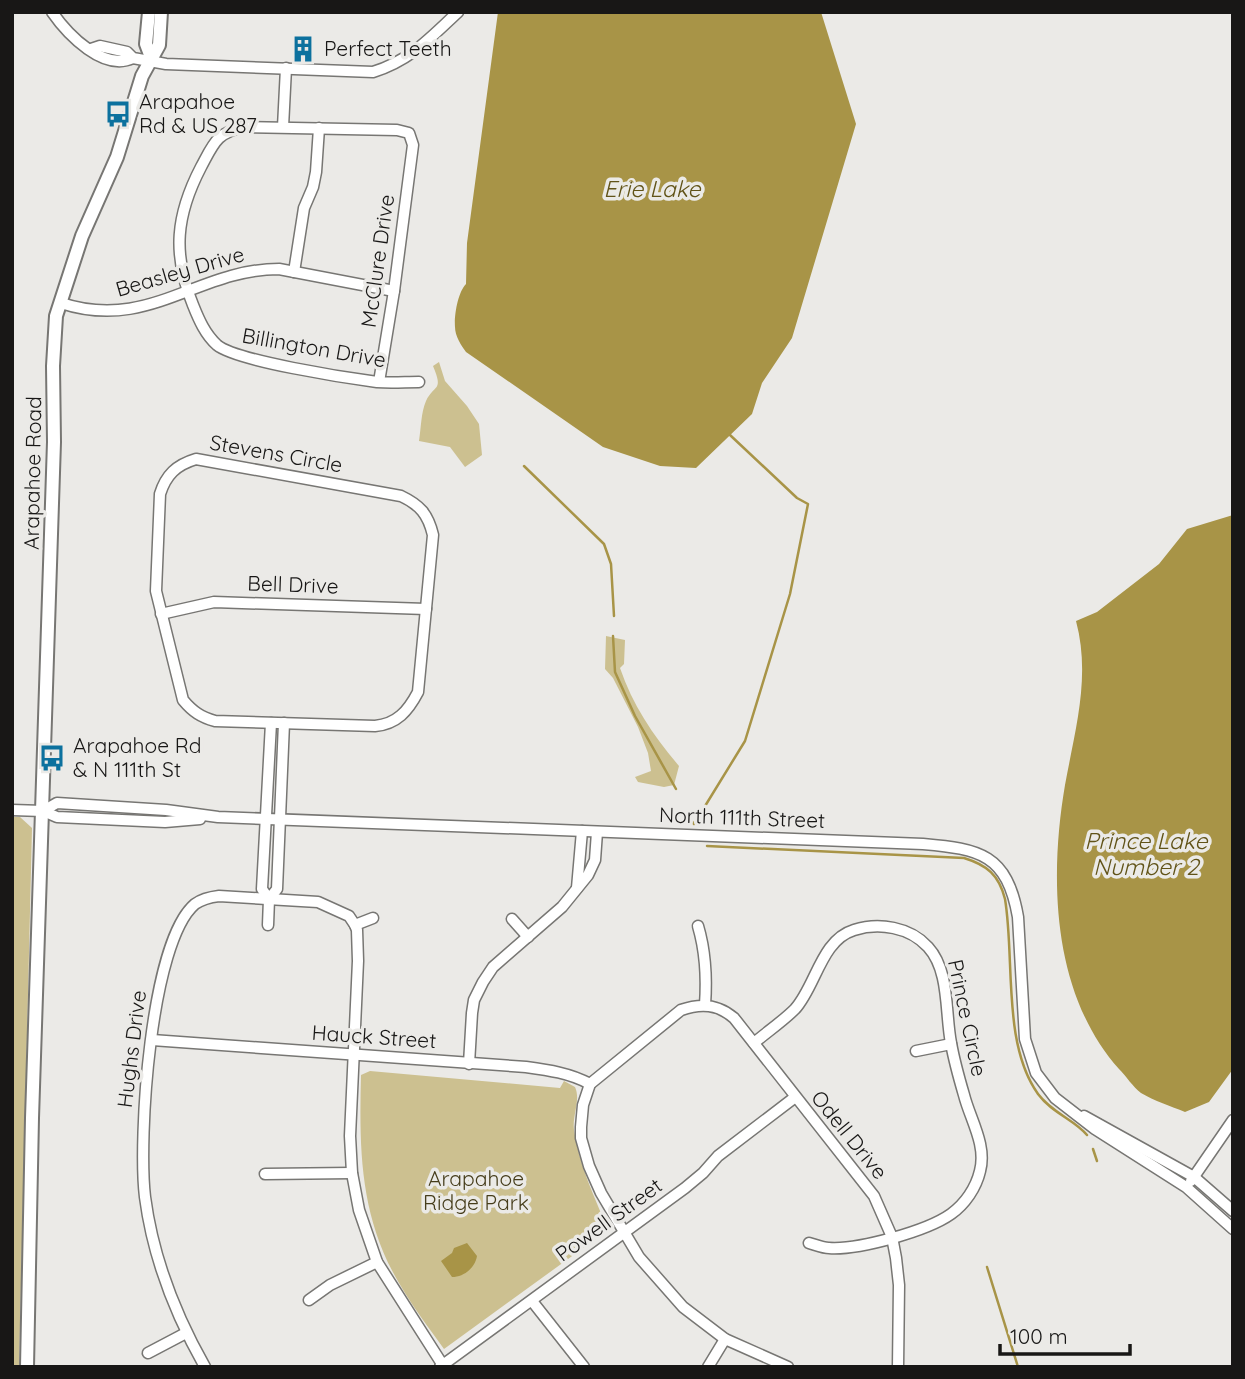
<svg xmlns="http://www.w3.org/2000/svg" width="1245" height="1379" font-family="Quicksand,sans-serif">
<rect width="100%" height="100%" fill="#ebeae7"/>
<g fill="#ccc090">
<path d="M439 362 445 381 467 406 479 424 482 455 465 467 450 447 419 441C421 429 421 412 426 401 434 384 444 392 433 366Z"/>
<path d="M606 636 625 640 624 664 620 668C633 706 653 735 679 766L674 785 664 787 638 782 635 777 651 771 648 753 638 727 613 678 605 669Z"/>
<polygon points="12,817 20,817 32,828 19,1367 12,1367"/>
<path d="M370 1071 560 1088 564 1081 575 1087C581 1100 572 1115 574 1130 579 1165 595 1198 608 1230L444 1349C429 1328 412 1306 399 1283 360 1217 359 1150 361 1075Z"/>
</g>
<g fill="#a89447">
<path d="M498 12H821L856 124 792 338 762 383 752 414 696 468 660 466 603 447 466 352C461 345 455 336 455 327 454 315 458 292 466 284L467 243Z"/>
<path d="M1233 515V1069L1209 1102 1185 1112C1171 1106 1154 1101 1141 1093 1133 1087 1126 1076 1119 1069 1052 994 1049 879 1065 785 1075 730 1091 677 1076 621L1097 612 1159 564 1187 529Z"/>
<path d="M467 1243 477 1256C475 1268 464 1277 452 1277L441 1261 452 1253 454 1248Z"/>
</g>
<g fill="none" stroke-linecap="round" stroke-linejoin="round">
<g stroke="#a89447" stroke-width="2.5">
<polyline points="524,466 604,544 611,564 614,616"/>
<polyline points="613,636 615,672 635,716 676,789"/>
<polyline points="691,820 694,824 745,741 790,594 808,504 797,498 730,435"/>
<path d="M707 846 964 858C987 865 999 875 1005 899 1015 958 1002 1044 1038 1094 1052 1113 1075 1120 1087 1135"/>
<polyline points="1093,1149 1097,1161"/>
<polyline points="987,1267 1018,1367"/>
</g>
<g stroke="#777673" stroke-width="13">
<g id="minor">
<path d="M52 12C68 35 104 72 133 58"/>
<path d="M91 49 100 46 127 52 133 58 166 64 373 72C411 60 430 38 458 12"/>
<polyline points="283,127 286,68"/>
<polyline points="294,272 304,208 313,187 316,172 319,128"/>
<path d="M61 303C149 332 197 269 279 269L394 291"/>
<path d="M379 382 394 291 413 145 409 133 397 130 244 127C216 133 214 143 201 167 176 215 172 254 193 305 199 320 205 334 217 345 236 361 347 378 377 382 391 383 405 382 419 382"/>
<path d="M196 459 401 496C420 505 428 514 433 535L418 692C408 711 397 724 375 726L215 721C201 717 193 712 183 700L156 591 160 494C166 475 176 465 196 459Z"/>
<polyline points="161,614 214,602 426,609"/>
<polyline points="12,810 43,811 57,817 165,822 200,819"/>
<path d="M43 811 57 803 166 810 218 817 923 844C980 849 1007 854 1018 917L1025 1039 1036 1073 1055 1098 1095 1129 1186 1187 1233 1229"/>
<polyline points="577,888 582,831"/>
<polyline points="269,899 262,889 271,723"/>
<polyline points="512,919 528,937"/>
<polyline points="268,925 269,899 277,889 284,723"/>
<polyline points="355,925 373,918"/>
<path d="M698 926C706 953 707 977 705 1005"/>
<path d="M152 1040 526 1067C548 1070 570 1073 590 1084"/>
<path d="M754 1043C767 1032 783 1021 795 1009 816 986 821 940 854 930 879 922 910 927 928 947 950 971 945 1013 951 1043 954 1060 959 1078 964 1095 970 1119 987 1145 980 1171 976 1188 965 1204 951 1214 927 1231 859 1250 829 1248 823 1248 816 1245 809 1243"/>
<polyline points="916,1051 951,1044"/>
<polyline points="469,1064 472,1013 474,1000 483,982 493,967 562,907 588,875 595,860 597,832"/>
<polyline points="1084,1116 1194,1177 1233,1211"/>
<polyline points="265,1174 352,1173"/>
<polyline points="1191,1181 1233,1120"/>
<polyline points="309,1300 330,1285 377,1262"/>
<polyline points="532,1301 584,1367"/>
<polyline points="148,1353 186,1333"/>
<path d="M205 1367C175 1314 153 1258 145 1197 138 1139 150 942 195 904 202 899 211 897 219 896L318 902 349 916 355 925 357 930 358 961 350 1136 352 1173 359 1210 377 1262 444 1367"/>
<polyline points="440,1367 685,1188 703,1173 718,1156 794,1098"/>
<polyline points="708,1367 725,1339"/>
<path d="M788 1367 725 1339 683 1307 639 1257 601 1193 589 1166 581 1138V1127L583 1105 590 1084 681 1010C701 1003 718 1004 734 1018L874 1196 892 1237 896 1258 899 1285 898 1367"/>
</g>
</g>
<g stroke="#777673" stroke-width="16">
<g id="major">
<polyline points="149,12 146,44 152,60"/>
<polyline points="27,1367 32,1118 54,442 53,366 56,316 82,236 117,157 142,76 159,45 161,12"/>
</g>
</g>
<use href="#minor" stroke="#fff" stroke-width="10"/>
<use href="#major" stroke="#fff" stroke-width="12"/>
</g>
<defs>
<g id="building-bare" transform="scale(2.1)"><path d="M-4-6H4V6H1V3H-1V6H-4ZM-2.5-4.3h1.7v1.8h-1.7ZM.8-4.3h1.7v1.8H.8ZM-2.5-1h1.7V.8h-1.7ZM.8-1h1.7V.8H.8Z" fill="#0c719e" stroke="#ebeae7" stroke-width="2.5" paint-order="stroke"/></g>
<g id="bus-bare" transform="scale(2.1)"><path d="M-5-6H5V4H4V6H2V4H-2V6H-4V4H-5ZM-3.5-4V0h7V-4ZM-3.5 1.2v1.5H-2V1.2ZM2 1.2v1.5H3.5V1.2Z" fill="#0c719e" stroke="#ebeae7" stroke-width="2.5" paint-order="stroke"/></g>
</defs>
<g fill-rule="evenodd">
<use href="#building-bare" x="303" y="49"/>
<use href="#bus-bare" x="118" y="114"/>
<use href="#bus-bare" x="52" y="758"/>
</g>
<g text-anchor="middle" stroke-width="7" stroke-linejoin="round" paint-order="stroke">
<g font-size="21" fill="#181716" stroke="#ebeae7" text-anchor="start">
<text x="324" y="56">Perfect Teeth</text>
<text x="139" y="109">Arapahoe<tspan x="139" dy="24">Rd &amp; US 287</tspan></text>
<text x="73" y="753">Arapahoe Rd<tspan x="73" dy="24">&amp; N 111th St</tspan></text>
</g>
<g font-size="21" fill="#181716" stroke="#ebeae7">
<text transform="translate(378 261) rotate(-82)" y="7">McClure Drive</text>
<text transform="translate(180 272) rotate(-16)" y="7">Beasley Drive</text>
<text transform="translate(314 348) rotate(10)" y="7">Billington Drive</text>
<text transform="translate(276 454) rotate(10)" y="7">Stevens Circle</text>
<text transform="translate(33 473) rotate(-89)" y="7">Arapahoe Road</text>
<text transform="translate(293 585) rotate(2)" y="7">Bell Drive</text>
<text transform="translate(742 818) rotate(2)" y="7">North 111th Street</text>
<text transform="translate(967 1018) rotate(78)" y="7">Prince Circle</text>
<text transform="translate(374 1037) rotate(4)" y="7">Hauck Street</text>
<text transform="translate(132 1049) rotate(-83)" y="7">Hughs Drive</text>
<text transform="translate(849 1135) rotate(51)" y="7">Odell Drive</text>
<text transform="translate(609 1220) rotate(-36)" y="7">Powell Street</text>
</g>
<g font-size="21" fill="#463d1b" stroke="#ebeae7">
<text x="476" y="1186">Arapahoe<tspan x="476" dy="24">Ridge Park</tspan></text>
</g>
<g font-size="23" font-style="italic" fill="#615318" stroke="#ebeae7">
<text x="652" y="197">Erie Lake</text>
<text x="1146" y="849">Prince Lake<tspan x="1146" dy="26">Number 2</tspan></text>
</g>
</g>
<rect width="1245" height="1379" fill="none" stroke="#181716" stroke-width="28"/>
<path d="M1000 1344v10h130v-10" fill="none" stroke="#181716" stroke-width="3.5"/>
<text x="1010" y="1344" font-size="21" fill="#181716" stroke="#ebeae7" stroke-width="5" paint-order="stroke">100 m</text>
</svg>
